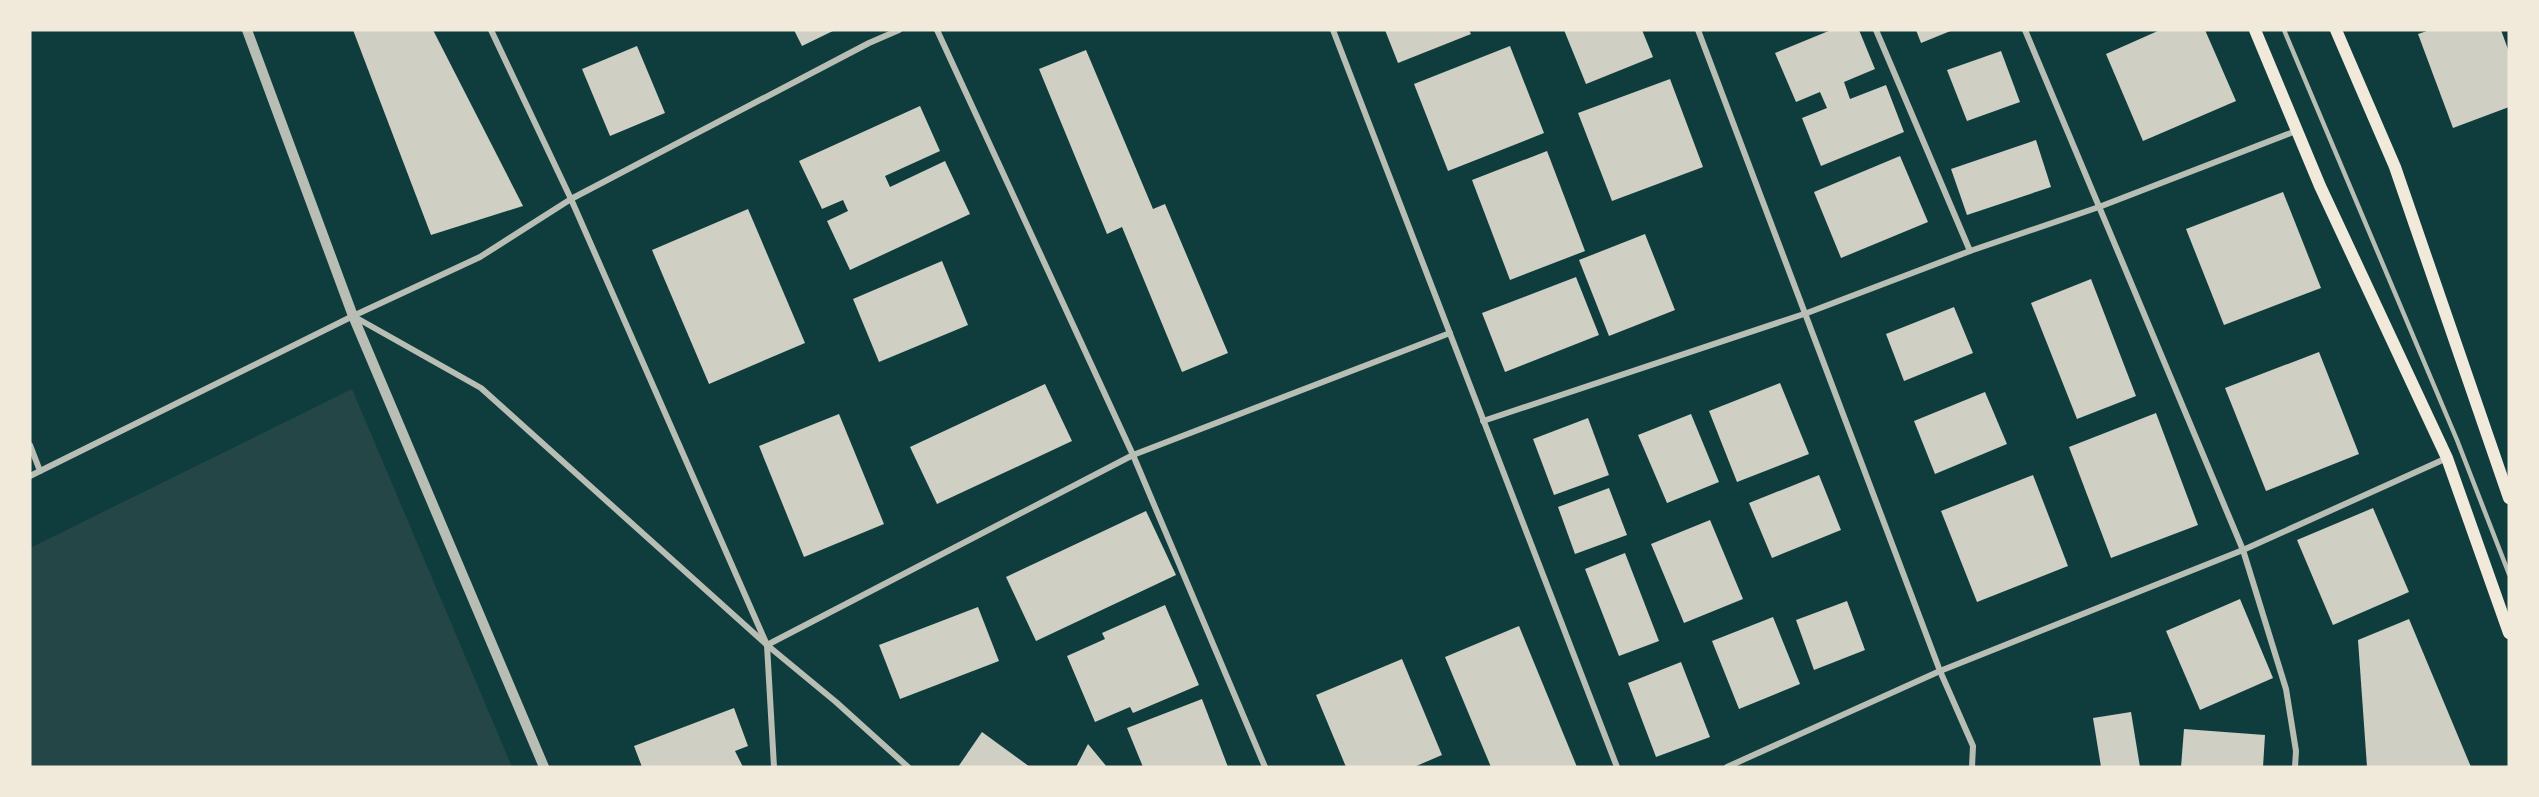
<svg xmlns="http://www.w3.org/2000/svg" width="2539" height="797" font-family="Ubuntu,sans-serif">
<rect width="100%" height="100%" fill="#0f3d3e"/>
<polygon fill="#244646" points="352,389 512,767 30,767 30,548"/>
<g fill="#cfcfc3">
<polygon points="353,30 433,30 523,206 431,235"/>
<polygon points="794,30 835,30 802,46"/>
<polygon points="1385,30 1469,30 1471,34 1398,63"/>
<polygon points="1564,30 1642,30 1653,57 1586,84"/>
<polygon points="1831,30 1859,30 1875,69 1844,82 1850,99 1886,85 1904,132 1821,166 1802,118 1827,108 1820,92 1796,102 1775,53"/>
<polygon points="1916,30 1953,30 1921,43"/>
<polygon points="2160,30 2205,30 2236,101 2143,141 2106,54"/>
<polygon points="2430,30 2501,30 2509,52 2509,107 2453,128 2418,34"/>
<polygon points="637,46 665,113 610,136 582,69"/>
<polygon points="1510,46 1544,133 1448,171 1414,84"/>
<polygon points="1086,50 1153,209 1165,204 1228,353 1182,372 1122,227 1107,234 1039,69"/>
<polygon points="2001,51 2020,102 1967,121 1947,70"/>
<polygon points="1670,79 1703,167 1612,201 1578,113"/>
<polygon points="920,106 940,151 885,176 890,187 945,161 970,214 850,270 827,221 848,211 843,200 822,209 799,161"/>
<polygon points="2036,140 2051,187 1967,215 1951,169"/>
<polygon points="1547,151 1585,251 1510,280 1472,180"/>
<polygon points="1900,156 1928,222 1841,258 1814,192"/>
<polygon points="2283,192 2321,288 2224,325 2186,229"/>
<polygon points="748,209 805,343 709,384 652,250"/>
<polygon points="1645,234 1675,310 1609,336 1579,260"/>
<polygon points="942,261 968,325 879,362 853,299"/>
<polygon points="1576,277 1599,335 1505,372 1482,313"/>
<polygon points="2091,279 2136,396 2077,419 2031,303"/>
<polygon points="1954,307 1973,353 1904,381 1886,334"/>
<polygon points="2319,352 2359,454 2266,491 2225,388"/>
<polygon points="1780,383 1809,454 1737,482 1709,411"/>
<polygon points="1045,384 1072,441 937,504 910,447"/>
<polygon points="1985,392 2007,444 1935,474 1914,421"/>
<polygon points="2156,413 2198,525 2111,558 2069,447"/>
<polygon points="839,414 884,524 804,557 759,446"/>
<polygon points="1691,414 1719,482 1667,503 1638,435"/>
<polygon points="1588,418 1609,475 1554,495 1533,439"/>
<polygon points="1819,475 1841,530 1772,558 1749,503"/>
<polygon points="2033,475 2068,566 1977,602 1941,511"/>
<polygon points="1609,488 1627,535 1575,554 1558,507"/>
<polygon points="2373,508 2409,592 2333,625 2297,540"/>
<polygon points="1146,511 1176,575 1036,641 1006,577"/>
<polygon points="1710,520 1743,599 1684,623 1651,544"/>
<polygon points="1625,553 1659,641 1619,656 1585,569"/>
<polygon points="2240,599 2273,678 2200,710 2166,631"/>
<polygon points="1847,601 1865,650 1814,670 1796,620"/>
<polygon points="1165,605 1199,685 1133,713 1130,707 1095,722 1067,656 1105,639 1102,633"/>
<polygon points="978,607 999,661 900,699 879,645"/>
<polygon points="1773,617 1800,684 1739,709 1712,641"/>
<polygon points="2409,619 2471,767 2367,767 2358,640"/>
<polygon points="1519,626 1577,767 1491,767 1445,657"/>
<polygon points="1402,659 1442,755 1414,767 1346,767 1316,695"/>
<polygon points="1681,662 1710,737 1656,757 1628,683"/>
<polygon points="1202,699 1228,767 1143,767 1127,728"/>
<polygon points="734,708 748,746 735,751 743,767 642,767 634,746"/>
<polygon points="2131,712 2140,767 2101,767 2093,718"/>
<polygon points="2184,729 2265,735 2263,767 2181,767"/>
<polygon points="982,732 1030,767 958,767"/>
<polygon points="1088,744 1107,767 1076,767"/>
</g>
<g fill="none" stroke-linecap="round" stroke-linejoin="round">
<polyline stroke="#b8beb3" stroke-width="4.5" points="2284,30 2457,440 2509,574"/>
<g stroke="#b8beb3" stroke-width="6">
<polyline points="491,30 571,199 767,645 836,702 908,767"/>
<polyline points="937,30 1133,455 1265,767"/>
<polyline points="1333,30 1617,767"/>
<polyline points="1698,30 1940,671 1973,746 1972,767"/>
<polyline points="1876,30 1970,251"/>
<polyline points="2025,30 2243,550 2286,689 2296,751 2295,767"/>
<polyline points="353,316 481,388 767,645 774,767"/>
<polyline points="1483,421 1807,313 1970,251 2099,207 2296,131"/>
<polyline points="30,445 40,471"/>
<polyline points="30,476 353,316 480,257 571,199 869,43 899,30"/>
<polyline points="767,645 1133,455 1450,333"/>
<polyline points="1727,767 1940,671 2243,550 2447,458"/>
</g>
<polyline stroke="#b8beb3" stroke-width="10" points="247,30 353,316 544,767"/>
<g stroke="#f1e9da" stroke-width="12">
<polyline points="2255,30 2320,186 2447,458 2509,633"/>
<polyline points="2336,30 2395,167 2509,498"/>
</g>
</g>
<rect width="2539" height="797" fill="none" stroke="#f1e9da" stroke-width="63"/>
</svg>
